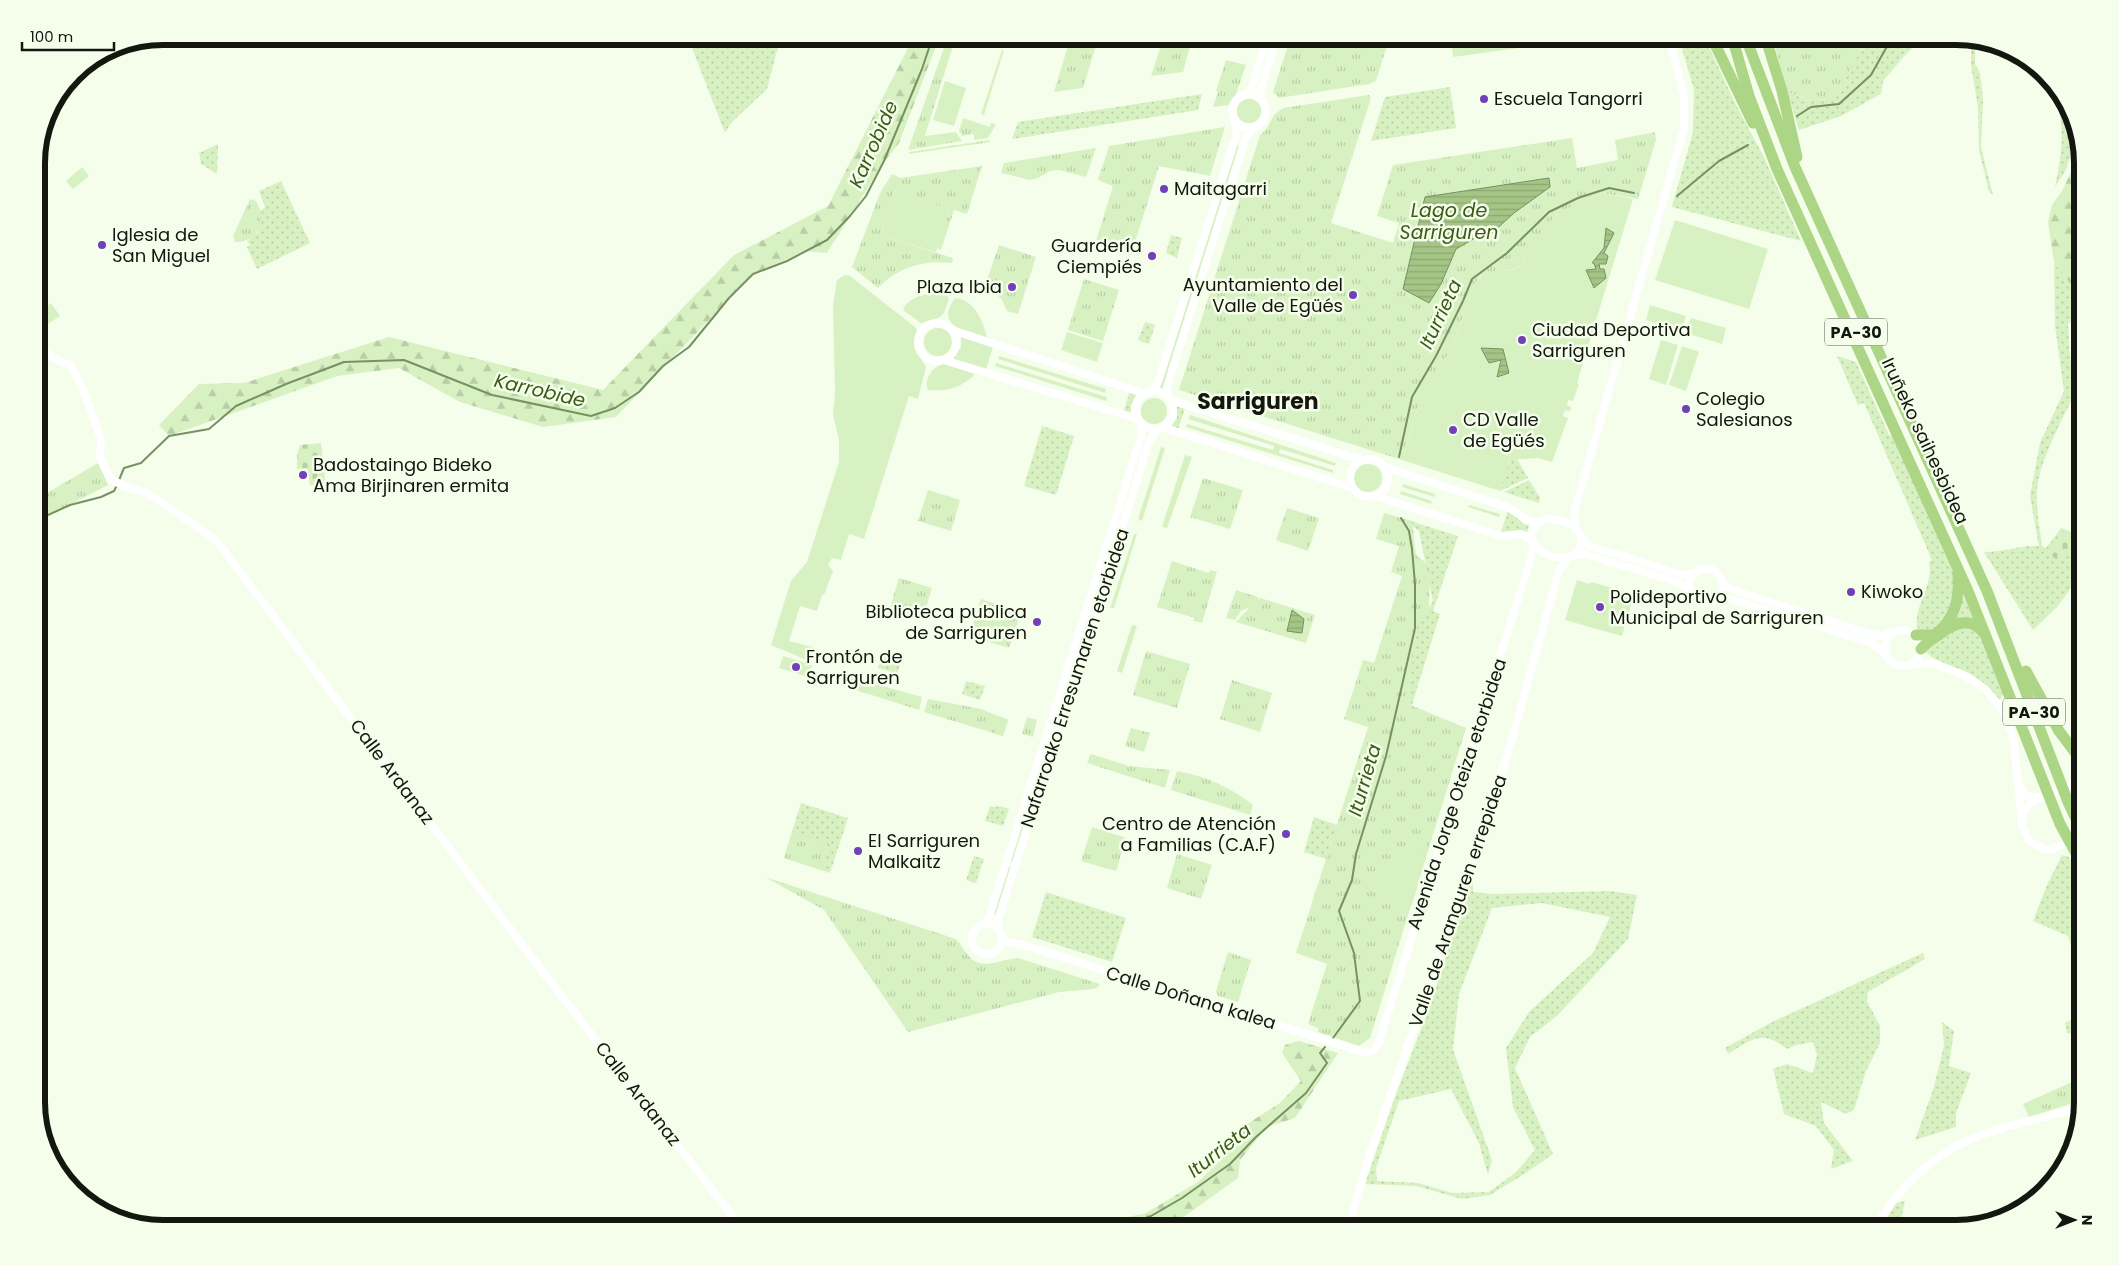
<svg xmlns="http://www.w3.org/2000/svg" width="2119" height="1265" font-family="Poppins,sans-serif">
<defs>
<pattern id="grass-dots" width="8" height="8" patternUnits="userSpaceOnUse" patternTransform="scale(1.25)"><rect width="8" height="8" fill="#d8f1c2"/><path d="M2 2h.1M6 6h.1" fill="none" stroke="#b8cea6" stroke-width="1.8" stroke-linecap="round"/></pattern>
<pattern id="forest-firs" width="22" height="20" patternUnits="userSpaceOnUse" patternTransform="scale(1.25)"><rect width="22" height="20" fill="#d8f1c2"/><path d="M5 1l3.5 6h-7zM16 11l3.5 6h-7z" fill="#b8cea6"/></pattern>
<pattern id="cemetery-stones" width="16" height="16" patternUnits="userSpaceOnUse" patternTransform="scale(1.25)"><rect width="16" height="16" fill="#d8f1c2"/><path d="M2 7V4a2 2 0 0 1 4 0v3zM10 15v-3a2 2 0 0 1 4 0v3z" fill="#b8cea6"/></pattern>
<pattern id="park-tufts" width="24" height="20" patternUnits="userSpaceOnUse" patternTransform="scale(1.25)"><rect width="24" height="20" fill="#d8f1c2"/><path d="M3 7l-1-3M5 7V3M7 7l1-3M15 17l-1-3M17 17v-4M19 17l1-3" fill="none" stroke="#b8cea6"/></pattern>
<pattern id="water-rules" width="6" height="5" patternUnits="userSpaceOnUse" patternTransform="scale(1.25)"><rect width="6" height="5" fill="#a4c585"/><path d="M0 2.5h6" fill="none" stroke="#8ca872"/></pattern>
</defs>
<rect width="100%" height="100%" fill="#f4feeb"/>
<g fill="url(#grass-dots)" fill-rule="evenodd">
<polygon points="699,36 781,36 767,89 731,123 725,133 692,48"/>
<polygon points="1678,36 1704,36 1735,103 1764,157 1801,241 1672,207 1693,132 1694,89"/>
<polygon points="1868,36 1926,36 1906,54 1883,81 1881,94 1841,116 1799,130 1787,92 1810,100 1828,99 1840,88"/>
<polygon points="1971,40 1975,41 1975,64 1980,73 1983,98 1981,147 1993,195 1989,192 1979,150 1978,107 1971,65"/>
<path d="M2049 82 2062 95 2068 106 2072 150 2066 170 2055 187C2063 150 2067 118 2049 82Z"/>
<polygon points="1450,87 1456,128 1371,141 1385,97"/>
<polygon points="1202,94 1198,110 1012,139 1018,122"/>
<polygon points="218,144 217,174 201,164 199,153"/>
<polygon points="281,181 310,243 257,269 247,247 250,245 247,241 259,232 261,211 265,207 259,191"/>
<polygon points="1171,235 1182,238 1177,258 1166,253"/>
<path d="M2054 262 2075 290 2083 293V311L2068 324 2070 355 2075 387 2083 386V393L2073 397C2061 422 2038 464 2037 492 2036 509 2040 529 2042 546L2046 548 2061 528 2072 532 2083 508V571L2058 606 2033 630 1984 552C2003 552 2021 545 2039 546L2030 496 2040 443 2064 391 2055 326Z"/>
<polygon points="1145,322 1155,325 1149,344 1138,340"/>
<path d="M1837 356 1856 362 1889 435 1893 436 1954 572V604L1937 628 1928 633 1918 630C1911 609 1935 585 1929 562L1932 560 1864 403 1858 405Z"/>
<polygon points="1130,391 1138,393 1131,405 1131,415 1123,413"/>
<polygon points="1177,406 1185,408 1178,430 1170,428 1177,418"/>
<polygon points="1042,426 1074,436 1056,495 1024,486"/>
<polygon points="1517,459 1528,478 1500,491 1510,460"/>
<polygon points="1529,480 1540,497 1539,503 1504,492"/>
<path d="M1508 510 1514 514 1523 524 1529 525 1527 532C1518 528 1510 533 1501 532Z"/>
<polygon points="1401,518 1458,536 1433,611 1440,614 1412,705 1408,704 1415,628 1433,601 1429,582 1430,566 1425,561 1419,531"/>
<polygon points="1962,593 1975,622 1955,620"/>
<path d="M1962 626 1979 633 2004 693 2000 700C1991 690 1982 680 1969 673 1955 666 1937 664 1926 652L1928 647Z"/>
<polygon points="884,650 903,656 897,674 878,668"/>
<polygon points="966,681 985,686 980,700 962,694"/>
<polygon points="801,803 848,818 830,873 784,858"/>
<polygon points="991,803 1009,809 1003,826 985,821 990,806 1001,807"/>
<polygon points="1314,817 1337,825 1326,859 1304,852"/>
<polygon points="2062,855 2069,857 2083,877 2083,979 2080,976 2068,936 2033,921 2047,885"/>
<polygon points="974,856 984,859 976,883 966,880"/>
<path d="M1473 873V892L1492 894 1610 891 1637 895 1628 939 1558 1015 1530 1037 1515 1068 1553 1154 1526 1173 1490 1195 1462 1199 1416 1186 1365 1184 1396 1094 1430 1006ZM1542 903 1610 917 1593 953 1529 1012 1506 1048 1513 1107 1535 1150 1516 1172 1489 1192 1452 1193 1418 1183 1377 1181 1376 1168 1399 1101 1451 1089 1479 1143 1488 1175 1492 1160 1453 1049 1459 994 1492 908Z"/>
<polygon points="1046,892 1126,918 1112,962 1032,937"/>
<path d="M1923 953 1925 959 1868 992 1867 1001 1880 1026V1043L1866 1071 1854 1110 1846 1114 1821 1102 1824 1123 1853 1161 1831 1169 1834 1150 1816 1126 1784 1114 1773 1069 1787 1064 1813 1073 1817 1055 1813 1042 1796 1045 1787 1049C1762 1029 1753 1039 1728 1054L1725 1048 1772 1022Z"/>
<polygon points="2083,1013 2083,1035 2067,1033 2065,1023"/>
<polygon points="1942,1022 1954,1031 1949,1066 1971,1073 1956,1113 1956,1127 1915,1140 1933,1090 1944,1046"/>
<polygon points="1905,1201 1900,1225 1901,1229 1880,1229 1896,1203"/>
</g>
<g fill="url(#forest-firs)">
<polygon points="914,36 940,36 899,143 882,165 827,253 805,251 753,274 616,417 543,427 460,402 399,368 337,376 169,436 159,425 199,384 244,383 389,337 603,390 734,255 828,206"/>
<polygon points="2081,151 2082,155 2083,293 2075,290 2054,262 2048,222 2052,205 2062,191"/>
<polygon points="1299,1041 1338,1053 1295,1118 1267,1127 1240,1160 1238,1178 1171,1226 1162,1229 1074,1229 1146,1213 1198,1182 1222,1159 1244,1126 1280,1103 1301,1081 1282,1053 1285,1045"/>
<polygon points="1038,1224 1068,1229 1018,1229"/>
</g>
<g fill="url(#cemetery-stones)">
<polygon points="321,443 326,487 310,485 307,468 297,469 297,455 300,445"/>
<polygon points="2061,531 2074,540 2060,562 2046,552"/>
</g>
<g fill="url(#park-tufts)">
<polygon points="948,36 956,36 925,136 956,132 962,141 908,150"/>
<polygon points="1071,36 1099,36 1083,88 1054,92"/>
<polygon points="1164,36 1172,36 1191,43 1183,72 1151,76"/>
<polygon points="1291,36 1390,36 1376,81 1369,84 1279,98 1273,92"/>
<polygon points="1451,36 1555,36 1556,43 1453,57"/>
<polygon points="1772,36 1868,36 1840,88 1828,99 1810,100 1787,92"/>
<polygon points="1226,60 1246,65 1236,94 1230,105 1213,107 1218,92 1216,91"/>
<polygon points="1369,95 1371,98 1331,223 1393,243 1399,223 1377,216 1393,165 1572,138 1577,168 1618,160 1615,140 1655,132 1656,140 1638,199 1602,193 1556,215 1533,243 1528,256 1522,264 1514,269 1480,276 1474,285 1452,347 1417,410 1402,460 1179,390 1260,135 1266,130 1274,115 1283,108"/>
<polygon points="963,118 990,127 991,123 996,124 988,138 974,140 974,134 962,136 959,131"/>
<polygon points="1225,127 1210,176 1159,166 1131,255 1095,244 1113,186 1098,180 1109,146"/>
<polygon points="990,140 990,142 909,154 909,152"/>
<polygon points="1096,148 1086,177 1059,170 1050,171 1038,178 1030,180 1001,173 1004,163"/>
<path d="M982 166 967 214 954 210 941 250 937 248 949 209 894 191 880 235 953 258 952 263C924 260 898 267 878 288L852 267 880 193 892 174 900 178Z"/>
<path d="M250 199 256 201 261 211V228C256 236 245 243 235 242L233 236Z"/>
<polygon points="999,245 1036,257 1018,314 1007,311 1002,300 986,283"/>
<polygon points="1084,279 1119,290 1103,341 1068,330"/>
<polygon points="98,463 108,485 46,517 37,499"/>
<polygon points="1203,478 1243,490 1230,529 1190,517"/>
<polygon points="928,490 960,500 951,531 918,521"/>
<polygon points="1287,508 1319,518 1308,551 1276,540"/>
<polygon points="1384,513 1412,521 1416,555 1430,566 1429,608 1416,629 1408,704 1466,728 1370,1038 1359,1046 1318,1032 1318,1028 1308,1024 1327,964 1296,953 1368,727 1344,719 1363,660 1374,663 1402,576 1391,572 1399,546 1376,539"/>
<polygon points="1172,561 1209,573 1210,570 1217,572 1202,623 1194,621 1195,618 1157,607"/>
<polygon points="899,578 932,588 923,618 890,608"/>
<polygon points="1236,590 1258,597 1258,600 1260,598 1315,615 1306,643 1236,622 1250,607 1241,611 1235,620 1226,618"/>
<polygon points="981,599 1021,612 1009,648 969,636"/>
<polygon points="1146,651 1190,664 1177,708 1133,695"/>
<polygon points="843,675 922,697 919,710 840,685"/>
<polygon points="1232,680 1272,693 1260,732 1220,719"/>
<polygon points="928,699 981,709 1008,720 1003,736 924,712"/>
<polygon points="1027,717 1037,720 1033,737 1022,734"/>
<polygon points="1131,728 1150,733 1144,752 1125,746"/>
<polygon points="1091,754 1129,766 1170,770 1165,788 1087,763"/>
<path d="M1177 771C1206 776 1230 787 1253 805L1250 815 1171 790Z"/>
<polygon points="1092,827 1126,838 1116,871 1081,861"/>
<polygon points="792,832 830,844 822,870 784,858"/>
<polygon points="1177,854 1212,865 1201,899 1167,888"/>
<path d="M765 877 956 939C961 944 963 950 968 955 981 972 1001 959 1018 958L1100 984 1098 987 1094 989 1059 992 908 1032 824 910Z"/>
<polygon points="1228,952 1251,960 1238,1002 1218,996 1216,991"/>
<polygon points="2083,1077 2083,1100 2029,1117 2023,1104"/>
</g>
<g fill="#d8f1c2">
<polygon points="1002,50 1004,50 984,115 981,114"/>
<polygon points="945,81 966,88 954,126 933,120"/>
<circle cx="1249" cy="111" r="12"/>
<polygon points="1237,145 1239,146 1163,389 1160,388"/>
<polygon points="82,167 89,176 73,189 66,181"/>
<polygon points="894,191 949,209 936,252 880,235"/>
<path d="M1602 193 1633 199 1577 383 1579 384 1573 401 1568 400 1567 405 1571 407 1570 412 1565 410 1563 416 1568 418 1552 462 1537 458 1510 460 1500 491 1402 460 1417 410 1452 347 1474 285C1488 262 1505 278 1521 265 1529 258 1529 248 1534 241 1541 233 1549 221 1557 215 1569 205 1588 199 1602 193Z"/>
<polygon points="1675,220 1768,249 1749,309 1655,280"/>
<polygon points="845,275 850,276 915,327 917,331 914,347 926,367 918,399 909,396 864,539 849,534 841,560 832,558 828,565 833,571 824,595 822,595 817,611 800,606 789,641 813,647 809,661 771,645 791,581 807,562 839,462 839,440 833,414 835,394 833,305 837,280"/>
<path d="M944 293 946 294 949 299C943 319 941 318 921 323L903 310C909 295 930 293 944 293Z"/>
<path d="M955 298C974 299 984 322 987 338 966 331 934 326 955 298Z"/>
<polygon points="51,303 60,316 39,330 37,326 37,314"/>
<polygon points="1650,305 1686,316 1681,332 1646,320"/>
<polygon points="1691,318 1726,328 1722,344 1686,333"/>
<circle cx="938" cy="342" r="14"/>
<polygon points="1067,332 1103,343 1097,362 1061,350"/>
<polygon points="961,337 993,347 986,370 953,359 961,347"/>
<polygon points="1661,340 1678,345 1666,385 1649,379"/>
<polygon points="1682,346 1699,352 1686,391 1669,385"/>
<polygon points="999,356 1106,389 1105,393 998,359"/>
<polygon points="996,363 1107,397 1106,401 995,366"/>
<path d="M944 364 975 374C963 387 947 392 928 390 923 379 933 366 944 364Z"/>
<circle cx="1154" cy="411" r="13"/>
<polygon points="1190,415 1336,463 1335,466 1280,449 1279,453 1333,470 1333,473 1186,427 1187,424 1273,450 1274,446 1188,419"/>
<polygon points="1161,447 1165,448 1142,521 1138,519"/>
<polygon points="1185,455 1192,457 1167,528 1162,527"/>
<circle cx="1368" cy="478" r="14"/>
<polygon points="1403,484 1435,494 1434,497 1402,487"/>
<polygon points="1401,491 1432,501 1431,504 1400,494"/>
<polygon points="1469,505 1500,514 1499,517 1468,507"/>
<polygon points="1134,534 1137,534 1114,608 1110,608"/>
<polygon points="1577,580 1590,584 1591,582 1634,594 1622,636 1565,620"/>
<polygon points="1132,625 1137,626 1122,673 1117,671"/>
<polygon points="783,656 812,665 808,677 779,668"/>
<polygon points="1000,716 1008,720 1003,736 995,734"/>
<polygon points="1051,731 1054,732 1035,791 1033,790"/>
<polygon points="1031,796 1034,796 1013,861 1010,861"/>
<polygon points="1398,848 1426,857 1412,905 1376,893 1382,874 1390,875"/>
<polygon points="1009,866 1011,867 996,915 994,914"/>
</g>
<g fill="url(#water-rules)" stroke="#789162">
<polygon points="1549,178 1550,187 1514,213 1492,233 1475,238 1456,249 1441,284 1429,303 1403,289 1425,197"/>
<polygon points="1606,228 1614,233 1604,253 1608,256 1606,264 1599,264 1600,269 1604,269 1606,278 1594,288 1586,270 1596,269 1594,263 1592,263 1604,248"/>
<polygon points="1481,348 1503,349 1509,373 1497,377 1501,360 1489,363"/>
<polygon points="1292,610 1304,619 1302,633 1287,631"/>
</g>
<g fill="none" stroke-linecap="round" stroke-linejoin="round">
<g stroke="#789162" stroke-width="2">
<polyline points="1797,116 1811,107 1839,104 1871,75 1890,41 1895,36"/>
<polyline points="1677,196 1719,161 1748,145"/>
<polyline points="1399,457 1412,397 1436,356 1463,301 1472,279 1507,253 1549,212 1578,198 1609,188 1634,193"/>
<polyline points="119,480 124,468 141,463 169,436 209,429 236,406 286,384 344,362 404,360 492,395 591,416 615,408 639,392 663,366 689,347 729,298 753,274 787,261 827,240 850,216 866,196 884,161 922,69 933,36"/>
<polyline points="37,520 70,505 101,497 114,491 117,485"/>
<polyline points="1333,1038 1360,1001 1354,953 1339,911 1352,880 1356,854 1386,756 1415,628 1415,584 1412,549 1409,531 1401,518"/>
<polyline points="1117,1229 1151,1216 1182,1198 1230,1164 1256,1137 1306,1093 1327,1063 1320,1053 1325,1047"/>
</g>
<g stroke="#fff" stroke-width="8">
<polyline points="1250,93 1268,36"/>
<circle cx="1249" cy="111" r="17"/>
<polyline points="1259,96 1277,36"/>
<circle cx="937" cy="342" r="19"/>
<polyline points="952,330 1146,394"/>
<polyline points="37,342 53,358 71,366 84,391 101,440 100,457 110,478 123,486 146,493 158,500 215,539 540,968 734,1218 747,1229"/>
<polyline points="944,360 1138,419"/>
<circle cx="1154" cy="410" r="19"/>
<polyline points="1150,393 1158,382 1237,133 1235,122"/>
<polyline points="1169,399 1167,388 1171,374 1246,137 1254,127"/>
<polyline points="1170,400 1362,460"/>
<polyline points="1162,427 1352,488"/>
<circle cx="1369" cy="478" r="19"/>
<path d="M1385 467 1507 507C1519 512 1523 521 1537 523"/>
<path d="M1546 519C1596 519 1589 567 1551 556 1539 553 1534 545 1531 534L1537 523Z"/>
<polyline points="1576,528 1574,513 1684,128 1684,94 1668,36"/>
<polyline points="1581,537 1590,546 1683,575 1695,573"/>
<polyline points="1571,556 1585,554 1601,559 1671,580 1685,586 1691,593"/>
<circle cx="1706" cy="586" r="17"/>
<polyline points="1723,584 1736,591 1874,635 1880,636 1893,632"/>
<polyline points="1717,599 1727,598 1872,643 1886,655"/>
<circle cx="1903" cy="648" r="18"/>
<polyline points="1912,664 1933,663 1965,676 1985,689 2004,712 2014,741 2022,825 2029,841 2044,849 2052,849 2083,836"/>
<polyline points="2020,786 2026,796 2038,798"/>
<polyline points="2022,818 2026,808 2032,802 2083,779"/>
<polyline points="985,924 989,917 1141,437 1142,424"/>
<circle cx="987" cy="939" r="15"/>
<polyline points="998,929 998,920 1149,442 1157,429"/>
<polyline points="1002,940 1027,946 1366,1053 1373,1051 1378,1045 1530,561 1534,542 1521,534 1502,536 1390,501 1378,496"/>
<polyline points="1348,1229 1369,1156 1483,832 1512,739 1559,570 1569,558"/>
<path d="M1875 1229C1895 1190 1932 1156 1971 1139 2006 1124 2046 1119 2082 1106"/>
</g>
<g stroke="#acd585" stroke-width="11">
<polyline points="1711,36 1753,123"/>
<polyline points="1745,36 1795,167 1987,591 2068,802 2083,834"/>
<polyline points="1765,36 1782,91 1797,157"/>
<polyline points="1733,40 1749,96 1777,169 1968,591 2060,824 2083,866"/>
<path d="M1916 635H1934C1955 620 1960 599 1958 574"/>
<path d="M1921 649C1926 643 1933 639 1940 634 1955 623 1970 616 1984 633"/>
<polyline points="2026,671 2059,731 2083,763"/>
</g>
</g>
<g fill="#713fb7" stroke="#f4feeb" stroke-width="2">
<circle cx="1484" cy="99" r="5"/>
<circle cx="1164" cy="189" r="5"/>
<circle cx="102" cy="245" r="5"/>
<circle cx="1152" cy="256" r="5"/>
<circle cx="1012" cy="287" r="5"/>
<circle cx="1353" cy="295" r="5"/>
<circle cx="1522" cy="340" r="5"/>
<circle cx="1686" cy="409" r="5"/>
<circle cx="1453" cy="430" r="5"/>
<circle cx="303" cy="475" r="5"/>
<circle cx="1851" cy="592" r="5"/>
<circle cx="1600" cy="607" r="5"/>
<circle cx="1037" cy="622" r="5"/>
<circle cx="796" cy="667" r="5"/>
<circle cx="1286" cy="834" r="5"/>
<circle cx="858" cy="851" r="5"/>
</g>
<g text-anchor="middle" stroke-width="5" stroke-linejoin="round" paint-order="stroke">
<g fill="#f4feeb" stroke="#565c51" stroke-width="1">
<rect x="1825" y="318.5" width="62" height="27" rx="4"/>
<rect x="2003" y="698.5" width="62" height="27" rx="4"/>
</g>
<g font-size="16" font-weight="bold" fill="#13170f">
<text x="1856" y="338">PA-30</text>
<text x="2034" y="718">PA-30</text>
</g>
<g font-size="18" fill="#13170f" stroke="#f4feeb" text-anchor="start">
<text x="1494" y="105">Escuela Tangorri</text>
<text x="1174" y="195">Maitagarri</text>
<text x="112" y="241">Iglesia de<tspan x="112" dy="21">San Miguel</tspan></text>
<text x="1142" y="252" text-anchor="end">Guardería<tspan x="1142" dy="21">Ciempiés</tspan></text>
<text x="1343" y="291" text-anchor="end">Ayuntamiento del<tspan x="1343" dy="21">Valle de Egüés</tspan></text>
<text x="1002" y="293" text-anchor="end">Plaza Ibia</text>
<text x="1532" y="336">Ciudad Deportiva<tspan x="1532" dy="21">Sarriguren</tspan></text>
<text x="1696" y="405">Colegio<tspan x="1696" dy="21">Salesianos</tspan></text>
<text x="1463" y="426">CD Valle<tspan x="1463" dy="21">de Egüés</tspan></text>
<text x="313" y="471">Badostaingo Bideko<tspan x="313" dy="21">Ama Birjinaren ermita</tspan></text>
<text x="1861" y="598">Kiwoko</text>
<text x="1610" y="603">Polideportivo<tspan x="1610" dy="21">Municipal de Sarriguren</tspan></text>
<text x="1027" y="618" text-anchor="end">Biblioteca publica<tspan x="1027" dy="21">de Sarriguren</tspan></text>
<text x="806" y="663">Frontón de<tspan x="806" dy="21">Sarriguren</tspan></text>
<text x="1276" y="830" text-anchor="end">Centro de Atención<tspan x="1276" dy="21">a Familias (C.A.F)</tspan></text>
<text x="868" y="847">EI Sarriguren<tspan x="868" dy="21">Malkaitz</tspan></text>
</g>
<g font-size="18" fill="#13170f" stroke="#f4feeb">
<text transform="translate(1925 441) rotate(65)" y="6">Iruñeko saihesbidea</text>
<text transform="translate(1075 678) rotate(-72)" y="6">Nafarroako Erresumaren etorbidea</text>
<text transform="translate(392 772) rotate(53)" y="6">Calle Ardanaz</text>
<text transform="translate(1457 794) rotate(-72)" y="6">Avenida Jorge Oteiza etorbidea</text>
<text transform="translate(1458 901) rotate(-71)" y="6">Valle de Aranguren errepidea</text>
<text transform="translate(1191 998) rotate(17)" y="6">Calle Doñana kalea</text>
<text transform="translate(638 1094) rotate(52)" y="6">Calle Ardanaz</text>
</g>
<g font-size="19" font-style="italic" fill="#3c5917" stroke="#f4feeb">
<text transform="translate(873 144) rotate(-66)" y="7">Karrobide</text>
<text x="1449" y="217">Lago de<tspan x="1449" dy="22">Sarriguren</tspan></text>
<text transform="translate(1440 314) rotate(-65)" y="7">Iturrieta</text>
<text transform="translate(540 390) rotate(13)" y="7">Karrobide</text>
<text transform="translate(1364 780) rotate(-74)" y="7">Iturrieta</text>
<text transform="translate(1219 1150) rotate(-38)" y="7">Iturrieta</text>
</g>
<g font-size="22" font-weight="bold" fill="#13170f" stroke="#f4feeb">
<text x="1258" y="409">Sarriguren</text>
</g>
</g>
<path d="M0 0H2119V1265H0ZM163 45H1956A118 118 0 0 1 2074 163V1102A118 118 0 0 1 1956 1220H163A118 118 0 0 1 45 1102V163A118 118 0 0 1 163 45Z" fill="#f4feeb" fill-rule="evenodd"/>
<path fill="none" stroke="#13170f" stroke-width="6" d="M163 45H1956A118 118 0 0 1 2074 163V1102A118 118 0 0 1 1956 1220H163A118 118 0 0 1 45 1102V163A118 118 0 0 1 163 45Z"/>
<g transform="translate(2074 1220) rotate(90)" stroke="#f4feeb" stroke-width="4" paint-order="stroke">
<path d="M0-4L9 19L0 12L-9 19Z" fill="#13170f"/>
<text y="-8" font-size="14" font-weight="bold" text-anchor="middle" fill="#13170f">N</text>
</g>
<path d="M22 42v8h92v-8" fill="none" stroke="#13170f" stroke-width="2.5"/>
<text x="30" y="42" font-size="15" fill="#13170f" stroke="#f4feeb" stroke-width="4" paint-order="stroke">100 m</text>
</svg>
